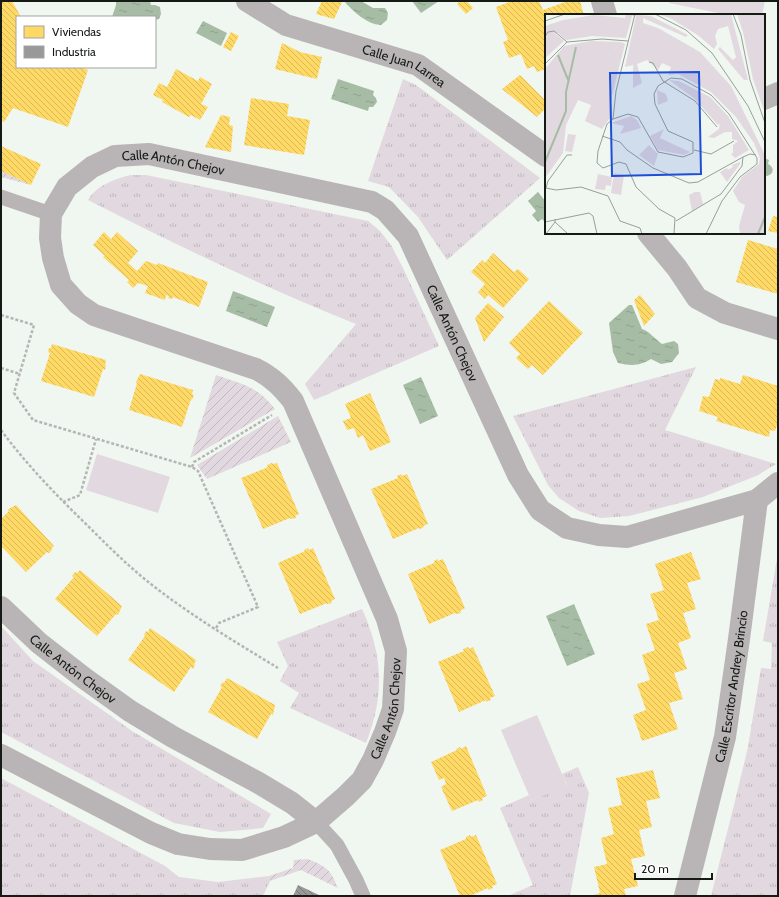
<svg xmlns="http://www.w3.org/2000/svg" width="779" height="897" font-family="Cabin,sans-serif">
<defs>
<pattern id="grass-tufts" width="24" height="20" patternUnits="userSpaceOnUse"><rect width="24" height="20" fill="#e2d8df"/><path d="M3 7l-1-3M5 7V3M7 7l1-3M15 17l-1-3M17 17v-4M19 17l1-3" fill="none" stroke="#c1b9be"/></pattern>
<pattern id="garden-furrows" width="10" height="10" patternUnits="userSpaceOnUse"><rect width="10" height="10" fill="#e2d8df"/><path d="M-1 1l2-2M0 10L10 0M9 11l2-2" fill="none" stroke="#c1b9be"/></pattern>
<pattern id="water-ripples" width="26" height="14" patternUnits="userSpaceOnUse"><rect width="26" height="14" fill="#a6bca4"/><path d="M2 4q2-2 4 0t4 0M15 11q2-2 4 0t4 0" fill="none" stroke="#8ea18c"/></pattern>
<pattern id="homes-back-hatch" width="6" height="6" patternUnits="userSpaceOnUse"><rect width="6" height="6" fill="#ffd966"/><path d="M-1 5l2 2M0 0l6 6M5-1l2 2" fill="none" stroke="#daba58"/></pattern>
<pattern id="industry-back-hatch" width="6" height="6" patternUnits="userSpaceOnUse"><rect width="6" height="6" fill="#999"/><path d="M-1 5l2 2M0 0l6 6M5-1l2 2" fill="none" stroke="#7c7c7c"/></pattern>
</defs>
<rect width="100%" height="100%" fill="#f0f6f0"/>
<g fill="url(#grass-tufts)">
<polygon points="403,79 416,85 540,178 447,260 418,217 389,187 368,181"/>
<path d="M131 175H146L368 221 380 231 391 245 403 268 439 346 314 400 305 384 356 324C264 287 176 245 88 200 97 185 115 179 131 175Z"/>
<polygon points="696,367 665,430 776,464 756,476 703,497 629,516 600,518 579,511 559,498 548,485 513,416"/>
<polygon points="778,553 778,896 711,896 735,801 748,747 761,668 771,669 772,643 763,641"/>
<path d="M362 609C383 655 385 696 366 743L290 708 299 693 280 681 288 666 277 642Z"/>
<polygon points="1,626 33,661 132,731 271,814 263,828 220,832 174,823 1,732"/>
<polygon points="578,767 589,793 570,896 510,896 510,895 533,885 500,808 529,795 531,800 567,785 562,774"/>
<polygon points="1,778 165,866 179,877 218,882 269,876 270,881 263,896 1,896"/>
</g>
<g fill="#e2d8df">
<polygon points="669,1 765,1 762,15 728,15 669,3"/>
<polygon points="97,454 170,477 158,513 86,490"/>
<polygon points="537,715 567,786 531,800 501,730"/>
</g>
<g fill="url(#garden-furrows)">
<polygon points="1,171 31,185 1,177"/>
<path d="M216 375C242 384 257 386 275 409L190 458Z"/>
<polygon points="278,416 291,442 207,479 197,465"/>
<path d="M308 859C327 867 330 869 338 888L301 870 270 881 269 876 293 868 294 860Z"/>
</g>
<g fill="url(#water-ripples)">
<polygon points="116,1 150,1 151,5 155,5 160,7 161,14 159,19 155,20 155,17 112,17 116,5"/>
<path d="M344 1H361L373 8H385L388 13 387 20 381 25C366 24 354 12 344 1Z"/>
<polygon points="412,1 439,1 421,13"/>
<polygon points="203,21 227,33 221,46 196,33"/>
<polygon points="338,79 374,91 373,95 376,98 377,102 373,107 369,107 368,111 331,99"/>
<path d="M764 158 769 160 768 164C776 168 773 176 765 176L764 178Z"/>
<polygon points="538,192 546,202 546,221 545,222 542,219 538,222 532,215 536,211 528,201"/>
<polygon points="233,291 275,307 267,327 226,311"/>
<path d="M629 305H632L642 329C649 331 655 339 662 344L674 341 678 344 679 353 672 362 661 364 651 359C639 366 632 366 618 363L613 352 609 323Z"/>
<polygon points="421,377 438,416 420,424 403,385"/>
<polygon points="574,604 595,654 567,666 546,616"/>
</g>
<g fill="url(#homes-back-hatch)">
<polygon points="1,1 12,1 21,17 17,17 17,67 81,67 88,70 68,127 13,108 4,122 1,120"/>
<polygon points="322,1 342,2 334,19 316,14"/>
<polygon points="460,1 467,1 473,8 466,14 457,4"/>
<polygon points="512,1 539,1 543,10 568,1 580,1 584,15 546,15 546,69 537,72 534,66 527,69 521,54 509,58 503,42 508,40 496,7"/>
<polygon points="231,32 239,36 231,51 223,47"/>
<polygon points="282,43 300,52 322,57 317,79 275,69"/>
<polygon points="176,69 198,81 200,77 212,84 201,104 208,107 200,120 191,115 189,117 162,102 163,100 153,95 159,83 167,87"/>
<polygon points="520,75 546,101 546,108 537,117 502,89"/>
<polygon points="251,98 289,104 287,116 310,120 304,155 244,145"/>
<polygon points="221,115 230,117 229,125 233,126 231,152 205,147"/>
<polygon points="1,146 41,164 31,185 1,171"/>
<polygon points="773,216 778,217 778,233 768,231"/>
<polygon points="104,232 111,239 117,232 138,251 128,263 137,271 146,261 157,265 158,263 208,282 199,307 173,297 172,299 168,298 169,296 166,295 165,300 145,293 148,286 138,283 133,288 127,282 129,280 103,257 105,256 93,245"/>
<polygon points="748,240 778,249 778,294 736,282"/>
<polygon points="493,253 514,272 518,269 529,279 503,308 488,295 485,299 478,292 485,284 471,272 482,260 485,263"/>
<polygon points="640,295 655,314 644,326 634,300"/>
<polygon points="549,301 583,333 543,375 532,365 528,369 516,358 520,354 509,343"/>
<polygon points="488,303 504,317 484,342 475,318"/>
<polygon points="52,344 106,360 105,365 106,365 105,370 103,369 94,397 41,381 50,353 48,352 49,348 51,348"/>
<polygon points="140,374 193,390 192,394 194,395 192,400 191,399 182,427 129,410 137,383 136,382"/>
<polygon points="743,375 778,386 778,422 775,431 770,430 769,437 716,421 718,417 699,411 703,396 709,397 715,379 720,380 720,378 740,384"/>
<polygon points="370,393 391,442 370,451 363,435 358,438 354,428 347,430 343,421 351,418 345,404"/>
<polygon points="272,463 273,464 277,463 299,514 295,516 296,518 291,519 290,518 263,529 241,478 266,468 268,466 267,465"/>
<polygon points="401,474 402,476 407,474 428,524 423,526 424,527 420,529 419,528 393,539 371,489 398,478 397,476"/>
<polygon points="16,505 54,546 51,549 52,550 49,553 47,552 26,572 1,546 1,519 9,511 7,510"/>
<polygon points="308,548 309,550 313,548 335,599 331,601 332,603 327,604 327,603 300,614 278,563 305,551 304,550"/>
<polygon points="691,552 701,579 687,583 696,609 683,613 691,638 678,643 687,669 674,673 683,699 669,703 678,729 642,741 633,715 646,710 637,684 650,680 642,655 655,650 646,624 659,620 650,594 664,590 655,564"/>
<polygon points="438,559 438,561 443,559 465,608 460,611 461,613 456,614 455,613 429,624 408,574 434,563 434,561"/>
<polygon points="80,570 122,606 118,615 116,614 97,636 55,599 74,577 72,576 75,572 77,573"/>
<polygon points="150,628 196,660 194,664 195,665 193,669 191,667 174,692 128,660 145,636 144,635 146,631 148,632"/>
<polygon points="468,647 469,649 473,647 495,696 490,698 491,700 486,702 486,700 459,712 438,662 464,651 463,649"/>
<polygon points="227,678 275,705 273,715 271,714 257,739 208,712 222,687 220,686 223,682 224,683"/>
<polygon points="466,746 487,796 482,798 483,800 479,802 478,800 452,811 441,787 446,784 444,778 439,780 431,762 457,750 456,749 460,747 461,749"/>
<polygon points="653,770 660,798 646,801 652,827 639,830 645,856 631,859 638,886 624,889 626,896 591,896 600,893 594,867 607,864 601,838 614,834 608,808 622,805 616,778"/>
<polygon points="470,835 471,837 476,835 497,884 492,886 493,888 488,890 488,888 470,896 460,896 440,850 466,839 466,837"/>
</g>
<polygon fill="url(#industry-back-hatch)" points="298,885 321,896 293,896"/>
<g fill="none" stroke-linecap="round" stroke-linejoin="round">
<g stroke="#b4b5b4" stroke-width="2.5" stroke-dasharray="3 2" stroke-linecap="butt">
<polyline points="1,315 34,325 14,393 33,420 192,467 198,471 258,607 219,623 215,630"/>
<polyline points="1,368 20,374"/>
<path d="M1 430C26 464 56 495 87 525 109 547 131 569 156 588 195 618 237 643 278 668"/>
<polyline points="192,467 194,462 272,415"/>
<polyline points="63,502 80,495 96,439"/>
</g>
<g stroke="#b9b5b7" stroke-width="15">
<polyline points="1,197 51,214"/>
<polyline points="316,822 337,845 356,880 363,896"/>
</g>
<g stroke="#b9b5b7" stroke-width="22">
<path id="s1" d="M247 1 286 25 418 65 546 156"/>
<polyline points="602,1 606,15"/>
<polyline points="764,99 778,93"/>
<polyline points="648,233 677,268 697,298 725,313 778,329"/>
<path id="s2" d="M1 607 39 643 84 678 130 711 173 737 257 782 292 803 316 822"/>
<path id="s3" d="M1 755 151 833 178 844 210 849 242 850 284 837 316 822 346 796 362 780 373 760 385 732 393 709 396 651 387 619 293 401C282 387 272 377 256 369L94 315 78 304 61 285 53 258 50 238 51 214 67 187 92 167 115 156 149 154 372 202 385 210 408 236 518 475 540 510 567 528 599 535 627 537 757 500 778 483"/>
<path id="s4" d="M685 896 725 737 739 639 757 500"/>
</g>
</g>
<g text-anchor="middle" stroke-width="4" stroke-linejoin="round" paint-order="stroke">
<g font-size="13" fill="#151a15" stroke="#fff">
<text dy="5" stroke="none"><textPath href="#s1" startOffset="171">Calle Juan Larrea</textPath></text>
<text dy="5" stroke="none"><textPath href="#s3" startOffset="1296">Calle Antón Chejov</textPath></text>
<text dy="5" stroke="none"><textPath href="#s3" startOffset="1656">Calle Antón Chejov</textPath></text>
<text dy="5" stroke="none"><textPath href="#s2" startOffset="95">Calle Antón Chejov</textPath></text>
<text dy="5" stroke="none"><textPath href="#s4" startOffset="215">Calle Escritor Andrey Brincio</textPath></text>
<text dy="5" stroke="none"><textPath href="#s3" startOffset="481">Calle Antón Chejov</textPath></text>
</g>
</g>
<g transform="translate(545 14)">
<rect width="220" height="220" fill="#f0f6f0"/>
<path d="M81 0 106 2 143 21 141 23 98 4V9L113 14 155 38 186 72 220 141V220H195L194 212 200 191 194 188 188 177 197 163 214 150 215 144 209 129 191 103 166 78 133 60 123 61 126 53 117 49 113 56 102 46 92 50 97 69 88 74V51L80 53 91 2H87L81 24 47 22 21 26 13 19 0 20V12L18 6 49 1 80 4ZM114 0H186L203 66H199L173 35 175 33 188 46 191 43 183 12 173 15 170 22 172 30 169 35 154 22 127 5ZM192 0H220V99L208 65 198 18ZM7 17 19 27 0 44V28L2 21ZM46 27 76 28 65 42H77L66 86 65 104 57 115 40 107 46 91 33 86 21 111 18 139 0 164V55L19 32ZM124 66 134 67 165 83 183 102 204 136 190 144 186 140 188 139V131L193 127 187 125V118H180L169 124 163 123 174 115 175 110 173 111 150 85ZM112 76 121 80 123 87 113 91ZM86 102 92 106 96 114 75 120 79 112 66 109ZM119 115 115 124 145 138 139 141 113 136 105 122ZM104 131 113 140 109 152 94 141ZM195 148V150L182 168 175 158 182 154 183 156 188 153 187 151ZM150 178H155L158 190 147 197 144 181Z" fill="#e2d8df"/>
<path d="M76 28 80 30 77 42H65ZM23 120 31 121 27 138 20 137ZM69 159 79 161 76 181 66 179ZM53 160 67 163 66 172 61 171 60 176 50 175Z" fill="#e2d8df"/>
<path fill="none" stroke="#a6bca4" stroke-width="2" d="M13 41 24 68M0 148 21 97V78L31 33M213 220 220 203"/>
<path fill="none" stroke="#989e98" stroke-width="1" d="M110 0 141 16 167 39 203 92 220 128M188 0 196 21 205 66 220 109M0 7 20 0M0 23 3 18 9 17 22 28M104 48 108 49 118 67 150 87 172 113M0 50 22 28 57 25 83 27M68 105 71 77 90 0M57 122 75 128 82 136 108 154 144 169 153 168 198 143 197 152 176 180 131 207M149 136 166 140 189 127M27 141H22L3 167 1 174 11 176 36 173 63 182 75 207 95 214 97 220M198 143 205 140 211 141M44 199 48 202 52 220M0 208 44 199M10 208 23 220M1 220 10 208V205M129 220 130 204 114 195 91 173 81 150 74 148 58 154 52 149 53 137 62 110 68 105 83 100 93 103 113 138 138 143 148 139V128L123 117 110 90 109 80 113 72 126 64 137 65 166 81 184 100 212 144V150L195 163 177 187 161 220"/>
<path fill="#1d4ed8" fill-opacity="0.15" stroke="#1d4ed8" stroke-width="2" d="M154 58 156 160 67 162 65 59Z"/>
<rect width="220" height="220" fill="none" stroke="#151a15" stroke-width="2"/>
</g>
<rect width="779" height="897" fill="none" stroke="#151a15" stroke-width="4"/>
<rect x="16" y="16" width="140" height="52" fill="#ffffff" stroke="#a1a3a1"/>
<rect x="24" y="26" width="20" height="12" fill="#ffd966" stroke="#a1a3a1"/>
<text x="52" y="36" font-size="12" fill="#151a15">Viviendas</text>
<rect x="24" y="46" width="20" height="12" fill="#999999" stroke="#a1a3a1"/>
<text x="52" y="56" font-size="12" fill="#151a15">Industria</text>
<path d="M635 873v6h77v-6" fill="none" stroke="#151a15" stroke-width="2"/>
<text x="641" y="873" font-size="12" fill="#151a15" stroke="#ffffff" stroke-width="3" paint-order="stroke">20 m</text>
</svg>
